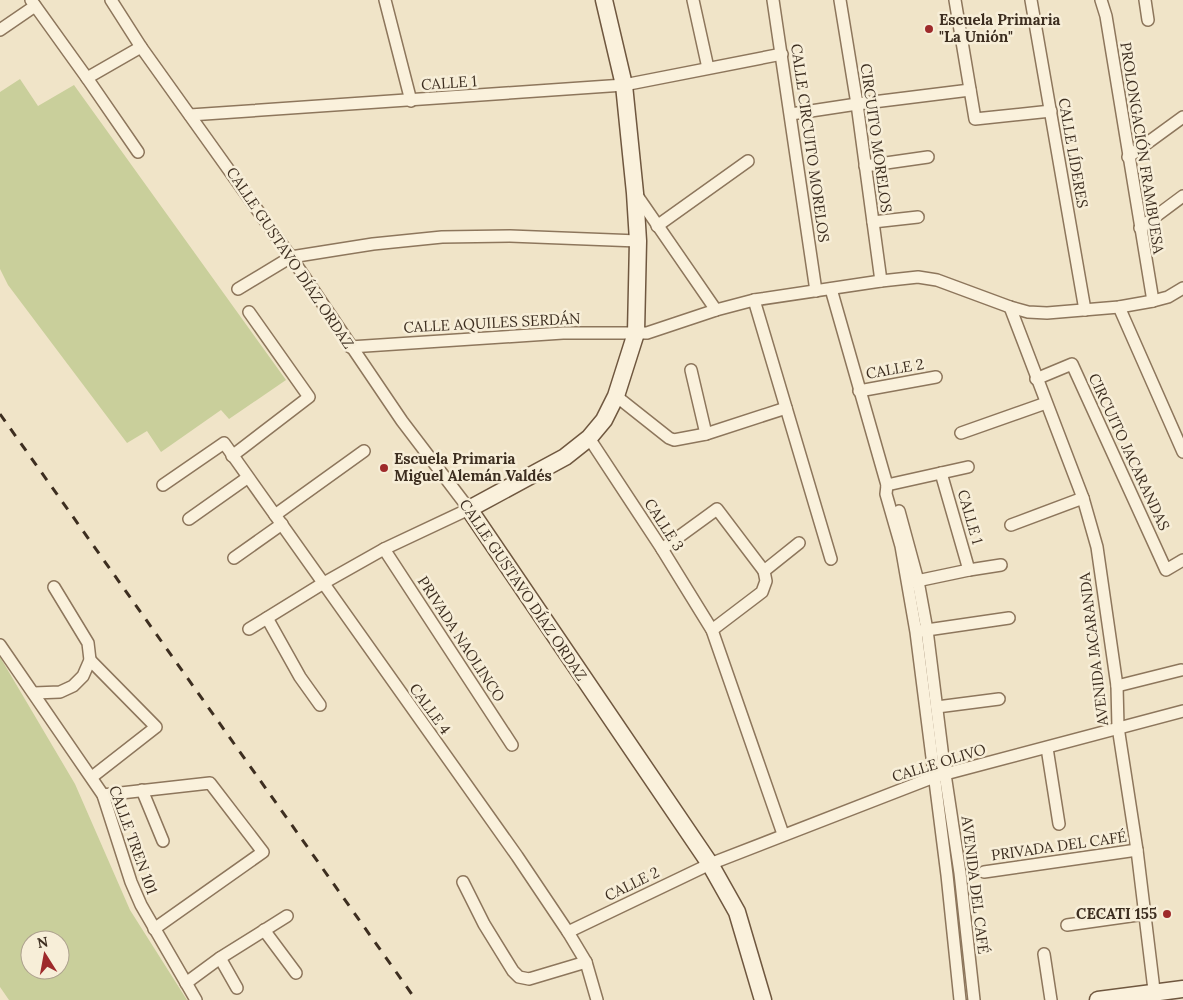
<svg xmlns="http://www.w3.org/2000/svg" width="1183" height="1000" font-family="Lora,serif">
<rect width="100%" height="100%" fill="#f0e4c8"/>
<g fill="#c9cf9b" fill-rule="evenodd">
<polygon points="20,79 38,106 74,85 286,380 229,419 221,410 161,452 147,431 127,443 8,285 0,269 0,92"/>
<path d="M0 657 75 784 130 910 187 1000H9L0 987ZM30 940H60V970H30Z"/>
</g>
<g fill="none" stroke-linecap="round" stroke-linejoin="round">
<g stroke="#8d765c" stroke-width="14">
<g id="minor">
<polyline points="31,0 87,78 138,152"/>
<polyline points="111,0 141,47 291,257 402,421 469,509 384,549 322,584 249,629"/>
<polyline points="385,0 411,101"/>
<polyline points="693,0 708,68"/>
<polyline points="773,0 816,291"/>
<polyline points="840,0 857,104 881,281"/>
<polyline points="955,0 975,119 1051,111"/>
<polyline points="1031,0 1085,310"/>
<polyline points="1101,0 1106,16 1153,301"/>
<polyline points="1145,0 1148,20"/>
<polyline points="0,30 35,6"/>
<polyline points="87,78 141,47"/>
<polyline points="791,114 857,104 970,90"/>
<polyline points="190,115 624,85 782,54"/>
<polyline points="1128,157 1183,117"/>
<polyline points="865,166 928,157"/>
<polyline points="636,194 716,310"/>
<polyline points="873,222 918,217"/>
<polyline points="657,226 748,161"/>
<polyline points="1140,228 1183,196"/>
<polyline points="238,289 291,257 373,244 442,237 510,236 638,241"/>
<polyline points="831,289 887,485 886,494 901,546 916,632 947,875 960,1000"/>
<polyline points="754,300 831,559"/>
<polyline points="1010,307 1083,498 1097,547 1117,686 1118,727 1137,850 1155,998"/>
<polyline points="1119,307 1183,452"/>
<polyline points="350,347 563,333 647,333 716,310 754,300 881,281 918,277 937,280 1010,307 1028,312 1047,313 1119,307 1153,301 1168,297 1183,288"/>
<polyline points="691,370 706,434"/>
<polyline points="1036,379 1072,364 1166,570 1183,560"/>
<polyline points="859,391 936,377"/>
<polyline points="616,396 669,438 674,440 706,434 786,408"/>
<polyline points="961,433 1046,403"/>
<polyline points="589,438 662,549 712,630 783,834"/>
<polyline points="232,456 309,397 249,312"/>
<polyline points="941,473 969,570"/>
<polyline points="163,485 224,443 517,856 568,932 586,962 597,1000"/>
<polyline points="887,485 968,467"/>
<polyline points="899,511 918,581 927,630 945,774 960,873 974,1000"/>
<polyline points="275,515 364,451"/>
<polyline points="189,519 247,478"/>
<polyline points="1011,525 1083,498"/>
<polyline points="384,549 512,745"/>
<polyline points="662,549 717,509 764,571"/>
<polyline points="234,558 282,524"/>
<polyline points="912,582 969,570 1001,565"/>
<polyline points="267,618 300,677 320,705"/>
<polyline points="712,630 762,592 766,581 764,571 799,543"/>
<polyline points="920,631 1009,618"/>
<polyline points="0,645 103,795 131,882 141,905 196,1000"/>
<polyline points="90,660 156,727 92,777"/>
<polyline points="1117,686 1181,670"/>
<polyline points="34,693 60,692 73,686 83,676 90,660 88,643 54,587"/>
<polyline points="937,707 999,699"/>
<polyline points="1047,748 1059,824"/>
<polyline points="142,790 163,841"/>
<polyline points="103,795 210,783 263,852 154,929"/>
<polyline points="984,872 1137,850"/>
<polyline points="463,882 484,924 513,971 519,977 529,979 586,962"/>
<polyline points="1067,925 1145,914"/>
<polyline points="264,930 296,973"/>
<polyline points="568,932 710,864 934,777 1183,711"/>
<polyline points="1044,954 1051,1000"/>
<polyline points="220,958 237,988"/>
<polyline points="186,983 220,958 287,916"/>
</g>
</g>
<g stroke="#6f573f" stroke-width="19">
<g id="secondary">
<polyline points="604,0 624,85 635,193 638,241 636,333 616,396 604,420 589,438 565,457 469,509 710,864 737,912 763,1000"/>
<polyline points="1098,1000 1183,989"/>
</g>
</g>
<use href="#minor" stroke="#faf1dc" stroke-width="11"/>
<use href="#secondary" stroke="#faf1dc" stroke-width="16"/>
<polyline stroke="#3d2e20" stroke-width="3" stroke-dasharray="9 9" stroke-linecap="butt" points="0,414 416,1000"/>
</g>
<g fill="#9e2a2b" stroke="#f7eed8" stroke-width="2">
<circle cx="929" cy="29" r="5"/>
<circle cx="384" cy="468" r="5"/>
<circle cx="1167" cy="914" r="5"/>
</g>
<g text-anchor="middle" stroke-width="5" stroke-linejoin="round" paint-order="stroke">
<g font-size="15" font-weight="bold" fill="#3d2e20" stroke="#f7eed8" text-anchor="start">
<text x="939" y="25">Escuela Primaria<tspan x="939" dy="17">"La Unión"</tspan></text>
<text x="394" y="464">Escuela Primaria<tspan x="394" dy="17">Miguel Alemán Valdés</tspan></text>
<text x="1157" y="919" text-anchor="end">CECATI 155</text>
</g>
<g font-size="15" fill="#3d2e20" stroke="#f7eed8">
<text transform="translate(449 83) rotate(-4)" y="5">CALLE 1</text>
<text transform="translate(876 138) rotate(82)" y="5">CIRCUITO MORELOS</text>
<text transform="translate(810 143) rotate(82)" y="5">CALLE CIRCUITO MORELOS</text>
<text transform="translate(1142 148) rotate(81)" y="5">PROLONGACIÓN FRAMBUESA</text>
<text transform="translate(1073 153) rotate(80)" y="5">CALLE LÍDERES</text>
<text transform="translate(290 258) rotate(56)" y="5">CALLE GUSTAVO DÍAZ ORDAZ</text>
<text transform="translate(492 323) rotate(-3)" y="5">CALLE AQUILES SERDÁN</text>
<text transform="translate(895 369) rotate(-10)" y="5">CALLE 2</text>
<text transform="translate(1129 452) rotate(65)" y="5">CIRCUITO JACARANDAS</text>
<text transform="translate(970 517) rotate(74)" y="5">CALLE 1</text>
<text transform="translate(664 525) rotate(57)" y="5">CALLE 3</text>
<text transform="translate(523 590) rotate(56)" y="5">CALLE GUSTAVO DÍAZ ORDAZ</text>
<text transform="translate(461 639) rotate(57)" y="5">PRIVADA NAOLINCO</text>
<text transform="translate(1094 649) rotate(-97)" y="5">AVENIDA JACARANDA</text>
<text transform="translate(430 709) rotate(54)" y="5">CALLE 4</text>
<text transform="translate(939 763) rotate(-17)" y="5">CALLE OLIVO</text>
<text transform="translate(133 840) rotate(70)" y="5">CALLE TREN 101</text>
<text transform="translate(1059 846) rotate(-8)" y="5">PRIVADA DEL CAFÉ</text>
<text transform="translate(632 884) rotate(-26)" y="5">CALLE 2</text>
<text transform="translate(975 885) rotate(83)" y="5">AVENIDA DEL CAFÉ</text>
</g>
</g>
<g transform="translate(45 955) rotate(349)"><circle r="24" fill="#f7eed8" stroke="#ada18e"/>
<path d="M0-4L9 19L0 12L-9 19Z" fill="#9e2a2b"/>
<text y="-8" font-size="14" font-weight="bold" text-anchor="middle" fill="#3d2e20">N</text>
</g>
</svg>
